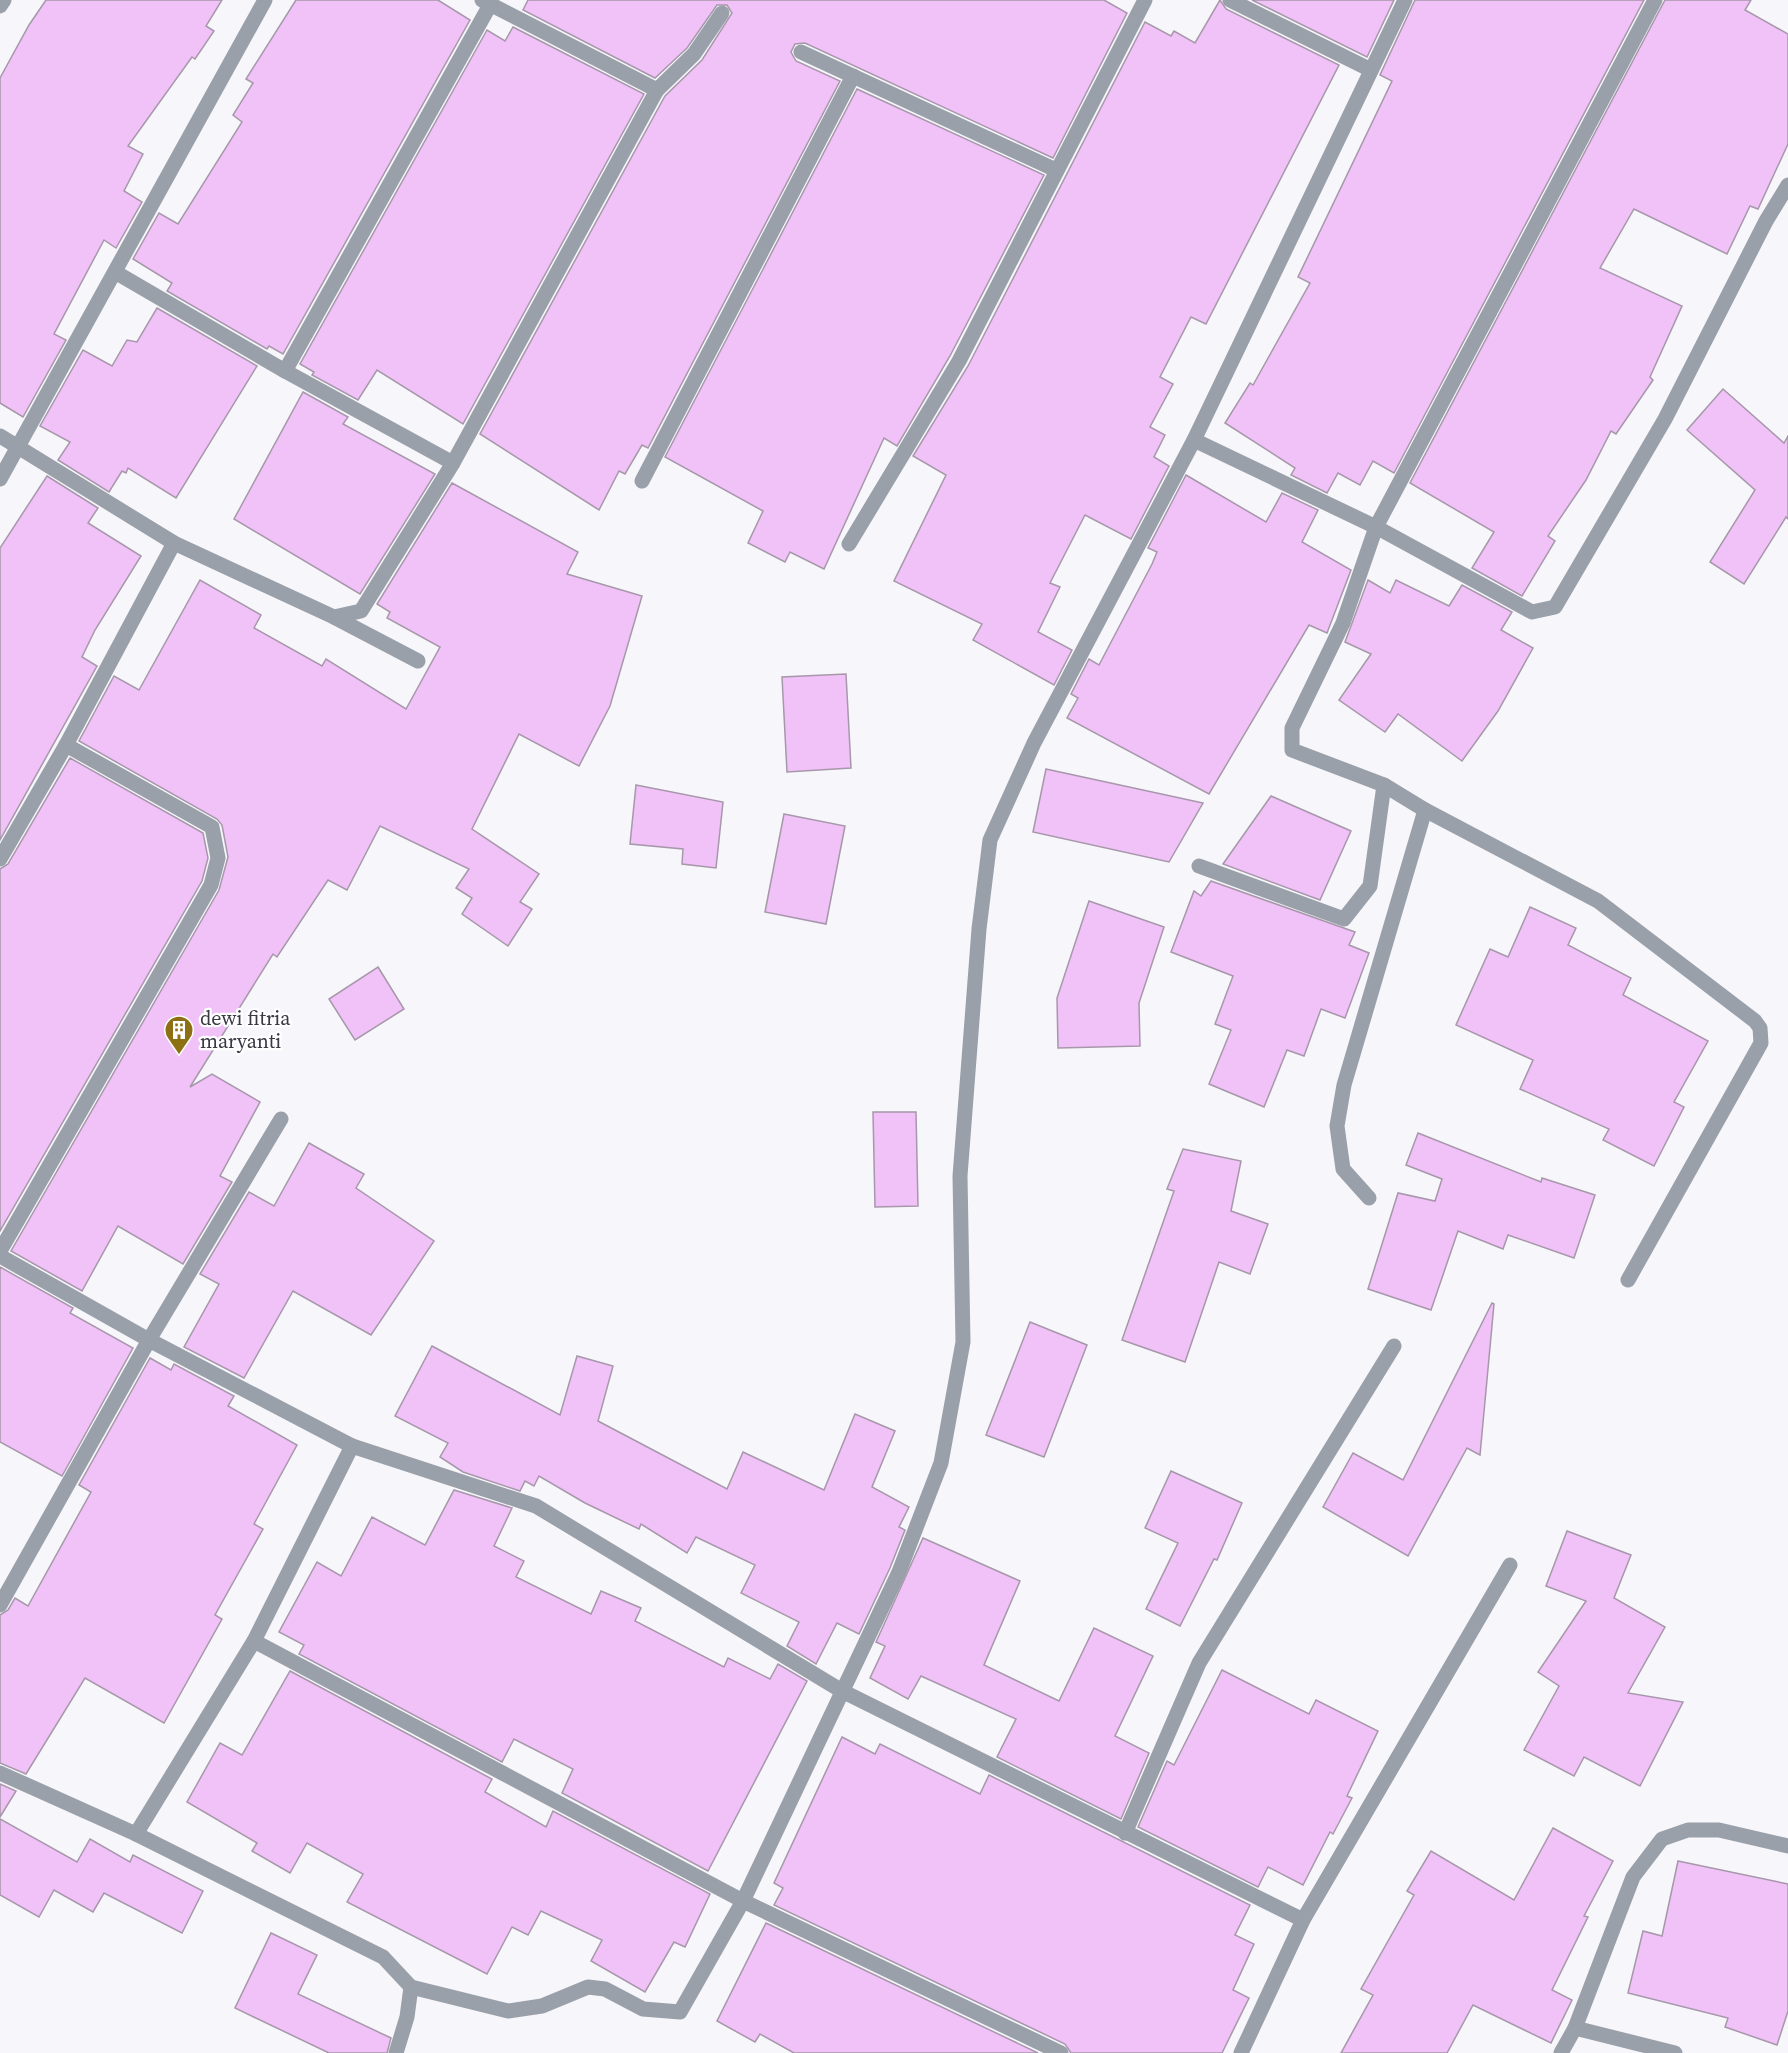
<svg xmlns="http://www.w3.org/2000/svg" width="1788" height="2053" font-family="'Source Serif 4',serif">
<rect width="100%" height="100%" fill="#f7f6fb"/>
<g fill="#f0c2f8" stroke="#a797aa" stroke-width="1.5">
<polygon points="46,0 222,0 206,26 214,31 195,59 192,57 128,146 143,154 124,191 142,202 116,248 104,240 54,334 66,340 23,417 0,403 0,78 29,25"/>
<polygon points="296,0 438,0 470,20 283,354 269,346 267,349 167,291 172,283 133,259 159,213 178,224 242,122 233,115 253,83 246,79"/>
<polygon points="528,0 1104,0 1127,13 1053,158 805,43 795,44 791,52 796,61 840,81 648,448 642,445 625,474 619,471 599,510 480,434 665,96 702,60 732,13 727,5 717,5 687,48 655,78 523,10"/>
<polygon points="1220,0 1226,9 1339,65 1206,324 1191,317 1160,377 1173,384 1150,427 1165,435 1154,457 1169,466 1131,539 1085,515 1050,583 1060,587 1038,632 1072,650 1054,685 973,640 982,624 894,581 946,475 913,456 968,366 1145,22 1171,36 1174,31 1195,43"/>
<polygon points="1252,0 1394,0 1367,57"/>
<polygon points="1415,0 1644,0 1394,473 1373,461 1360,485 1338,473 1327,493 1291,475 1295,468 1225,423 1250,383 1253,385 1310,283 1298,277 1392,81 1380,75"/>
<polygon points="1665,0 1751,0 1745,10 1788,34 1788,144 1758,209 1750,206 1727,254 1634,209 1600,268 1682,306 1650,377 1653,380 1616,434 1611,431 1586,480 1548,536 1555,541 1522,596 1472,568 1494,532 1410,483"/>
<polygon points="513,27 644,94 463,424 377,370 358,400 312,375 314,372 300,364 487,30 505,41"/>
<polygon points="857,89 1044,175 950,356 897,446 884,438 824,569 790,552 785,562 748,543 763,511 665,457"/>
<polygon points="157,308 257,366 176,498 128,468 126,473 122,471 109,492 58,460 70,442 40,426 83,350 112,366 127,340 137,342"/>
<polygon points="1723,389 1784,443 1788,436 1788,519 1786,517 1744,584 1710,562 1755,490 1687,430"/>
<polygon points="303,392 348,417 343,424 435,474 360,594 234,519"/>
<polygon points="1186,475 1266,522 1282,493 1318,510 1302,542 1351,570 1327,633 1309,625 1209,794 1067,718 1078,698 1071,694 1089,659 1099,665 1152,564 1157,552 1148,548"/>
<polygon points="47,476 98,508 88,523 141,556 95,630 82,657 97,666 0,840 0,548"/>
<polygon points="452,483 578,552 567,574 642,596 610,706 579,766 519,734 472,829 539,874 520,902 532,909 508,946 462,914 472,898 456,888 469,869 380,826 347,890 328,880 277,957 273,954 190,1087 212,1074 260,1102 220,1176 232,1182 183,1264 118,1226 82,1291 11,1251 219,890 228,857 222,825 217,819 79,741 114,676 139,690 200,580 261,615 254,628 322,666 326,659 406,709 440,647 387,618 390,612 377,604"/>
<polygon points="1368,580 1390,593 1396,580 1449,606 1462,585 1512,612 1501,630 1533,648 1498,711 1462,761 1398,714 1385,732 1339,700 1371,654 1345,642"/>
<polygon points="846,674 851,768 787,772 782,677"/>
<polygon points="70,758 203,833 208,858 202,881 0,1231 0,869 8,864"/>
<polygon points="1046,769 1203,803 1169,862 1033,832"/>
<polygon points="636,785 723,802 716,868 682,864 683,849 630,844"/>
<polygon points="1271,796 1351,831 1320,900 1223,864"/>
<polygon points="784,814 845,826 826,924 765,912"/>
<polygon points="1211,881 1355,932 1349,945 1369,953 1345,1018 1321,1009 1304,1056 1287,1050 1264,1107 1209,1084 1231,1030 1215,1024 1233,976 1171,952 1194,891 1201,896"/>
<polygon points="1089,901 1164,927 1139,1003 1140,1046 1058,1048 1057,998"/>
<polygon points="1530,907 1576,928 1568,945 1631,978 1623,995 1708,1041 1674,1102 1684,1107 1654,1166 1603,1140 1609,1129 1520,1089 1533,1060 1456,1025 1490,949 1508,957"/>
<polygon points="378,967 404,1009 355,1040 329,999"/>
<polygon points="873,1112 916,1112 918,1206 875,1207"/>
<polygon points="1418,1133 1541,1182 1542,1178 1595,1195 1574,1258 1508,1235 1503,1249 1458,1231 1431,1310 1368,1289 1398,1193 1435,1201 1442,1179 1406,1165"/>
<polygon points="309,1143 364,1174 356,1188 434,1241 371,1335 293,1291 244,1378 184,1347 219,1284 200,1274 249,1192 274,1206"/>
<polygon points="1183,1149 1241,1161 1231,1211 1268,1224 1250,1274 1219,1262 1185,1362 1122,1340 1174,1191 1167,1189"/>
<polygon points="0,1267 73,1308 70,1313 133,1348 62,1476 0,1442"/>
<polygon points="1492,1303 1494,1304 1480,1455 1467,1448 1408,1556 1323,1507 1353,1453 1403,1480"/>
<polygon points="1030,1322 1087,1345 1044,1457 986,1435"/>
<polygon points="432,1346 560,1415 577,1356 613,1366 598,1421 727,1489 743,1452 824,1490 855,1414 895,1431 872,1487 909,1507 899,1527 905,1530 890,1568 859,1634 837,1623 816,1664 787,1646 799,1622 741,1593 755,1565 696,1537 687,1553 641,1524 639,1529 585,1503 539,1476 534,1486 525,1481 520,1491 463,1472 440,1457 448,1443 395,1416"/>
<polygon points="150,1358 171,1370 174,1364 234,1396 228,1406 297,1445 254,1524 263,1529 215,1615 222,1619 164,1723 85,1678 26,1774 0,1763 0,1615 8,1610 15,1598 28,1606 91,1492 79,1485"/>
<polygon points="1171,1471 1242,1503 1217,1560 1214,1559 1180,1626 1146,1609 1178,1543 1145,1528"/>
<polygon points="454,1490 512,1508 494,1546 524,1561 516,1577 591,1614 601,1591 641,1608 635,1621 724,1667 728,1658 770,1679 778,1664 807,1681 708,1871 562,1793 573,1769 514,1739 502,1762 299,1654 304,1645 279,1632 317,1562 341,1576 372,1517 425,1545"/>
<polygon points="1567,1531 1631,1555 1614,1598 1665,1627 1628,1693 1683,1702 1640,1786 1584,1757 1574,1776 1524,1750 1559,1686 1538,1672 1586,1601 1546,1586"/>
<polygon points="923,1538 1020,1581 984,1665 1059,1701 1094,1628 1153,1656 1115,1736 1149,1753 1121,1819 997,1757 1016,1719 921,1676 908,1699 870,1678 885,1646 876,1642"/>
<polygon points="1222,1670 1309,1714 1316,1700 1378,1731 1347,1796 1352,1798 1333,1834 1330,1832 1303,1885 1268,1867 1258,1887 1138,1827 1167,1761 1174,1765"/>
<polygon points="290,1671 492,1779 485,1792 546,1827 553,1811 710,1894 685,1947 674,1942 645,1992 591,1961 602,1940 541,1911 528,1935 512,1927 487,1974 347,1902 363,1874 307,1843 290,1873 252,1851 257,1843 187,1802 220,1743 242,1755"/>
<polygon points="842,1737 875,1754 880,1744 980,1794 989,1775 1250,1905 1235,1935 1254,1944 1233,1990 1249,1998 1222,2053 1071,2053 1065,2044 774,1905 783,1888 774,1883"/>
<polygon points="0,1784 16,1791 0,1817"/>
<polygon points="0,1819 77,1862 90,1839 130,1862 133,1855 203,1891 182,1933 104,1893 93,1912 54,1890 39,1917 0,1895"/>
<polygon points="1553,1828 1613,1861 1584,1916 1588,1917 1552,1990 1572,2000 1551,2043 1473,2005 1447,2053 1341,2053 1373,1995 1361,1989 1414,1895 1407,1891 1431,1851 1514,1900"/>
<polygon points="1678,1861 1788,1884 1788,2011 1777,2045 1725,2027 1728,2018 1628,1993 1643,1931 1662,1936"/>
<polygon points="766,1923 1038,2053 794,2053 760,2034 755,2042 717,2021"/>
<polygon points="271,1933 317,1955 298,1994 391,2038 387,2053 329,2053 235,2008"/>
</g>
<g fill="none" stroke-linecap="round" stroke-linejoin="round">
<g stroke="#9aa0a9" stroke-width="15">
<polyline points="1230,0 1369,69"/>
<polyline points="0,6 4,0"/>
<polyline points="801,52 1056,170"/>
<polyline points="657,90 694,54 722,13"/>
<polyline points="115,272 285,371 453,463"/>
<polyline points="285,371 490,5"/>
<polyline points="0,436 174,543 334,617 361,611 453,463 657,90 482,0"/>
<polyline points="1194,440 1376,527 1532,612 1555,607 1665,419 1766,221 1788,185"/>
<polyline points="0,479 265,0"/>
<polyline points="642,481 853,76"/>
<polyline points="849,544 959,361 1145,0"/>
<polyline points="334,617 418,661"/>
<polyline points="0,859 66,745 174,543"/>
<polyline points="1199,866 1344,919 1370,886 1384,785"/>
<polyline points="1369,1198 1343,1169 1337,1126 1344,1085 1425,810"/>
<polyline points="0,1251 211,885 218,858 212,827 66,745"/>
<polyline points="0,1256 149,1340 352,1446"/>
<polyline points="1628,1280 1761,1043 1760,1028 1755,1021 1598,901 1425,810 1384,785 1292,750 1292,728 1343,623 1376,527 1655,0"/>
<polyline points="0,1605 149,1340 281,1119"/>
<polyline points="254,1641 743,1901 1061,2053"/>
<polyline points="0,1773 136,1834 383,1957 411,1987 407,2017 396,2053"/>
<polyline points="1125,1833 1199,1663 1394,1346"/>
<polyline points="136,1834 254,1641 352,1446 536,1506 842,1691 1303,1920"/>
<polyline points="411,1987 508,2011 542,2006 588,1987 605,1989 643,2009 680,2012 743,1901 899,1572 941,1463 963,1342 960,1176 979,929 990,840 1034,743 1194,440 1405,0"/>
<polyline points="1575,2028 1675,2053"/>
<polyline points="1241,2053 1303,1920 1510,1565"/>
<polyline points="1561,2053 1575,2028 1633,1877 1662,1839 1688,1830 1719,1830 1788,1846"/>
</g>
</g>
<defs>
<g id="building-pin" transform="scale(1.5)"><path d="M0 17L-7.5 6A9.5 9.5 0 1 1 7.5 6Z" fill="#8e7014" stroke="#fff"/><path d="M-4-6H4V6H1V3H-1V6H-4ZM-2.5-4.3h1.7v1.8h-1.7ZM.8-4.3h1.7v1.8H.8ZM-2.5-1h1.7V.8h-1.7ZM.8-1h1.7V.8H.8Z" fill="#fff"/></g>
</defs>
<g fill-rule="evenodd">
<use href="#building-pin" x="179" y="1030"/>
</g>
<g text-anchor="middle" stroke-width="4.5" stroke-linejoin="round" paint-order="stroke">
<g font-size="20" fill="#3a3942" stroke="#fff" text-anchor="start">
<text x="200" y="1025">dewi fitria<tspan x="200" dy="23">maryanti</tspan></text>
</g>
</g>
</svg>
